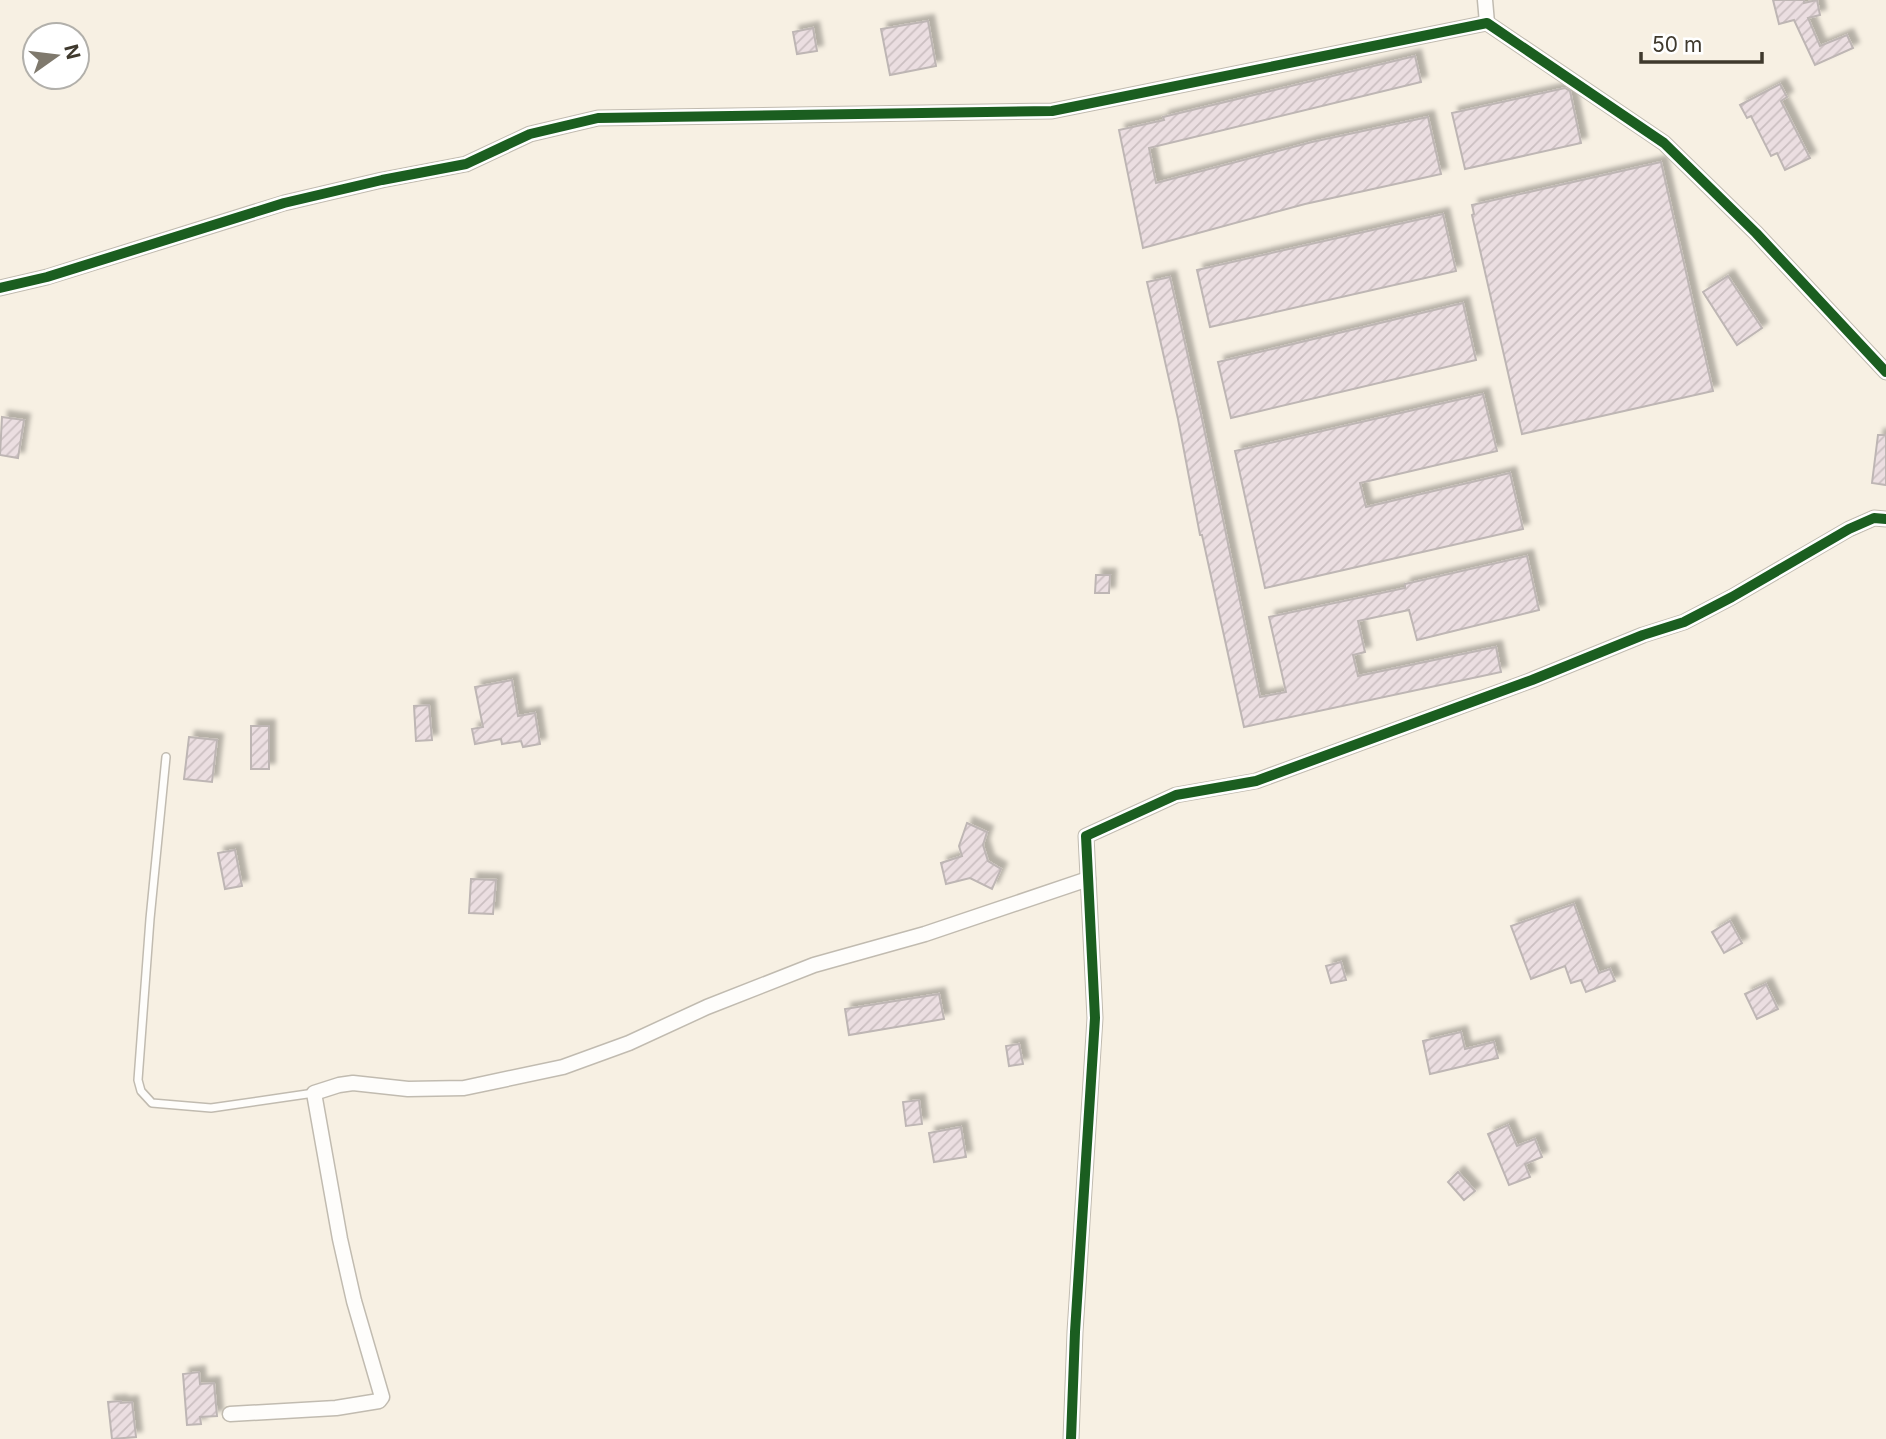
<svg xmlns="http://www.w3.org/2000/svg" width="1886" height="1439" font-family="Inter,sans-serif">
<defs>
<pattern id="building-hatch" width="6" height="6" patternUnits="userSpaceOnUse" patternTransform="scale(1.75)"><rect width="6" height="6" fill="#ebdee1"/><path d="M-1 1l2-2M0 6l6-6M5 7l2-2" fill="none" stroke="#cbbfc1"/></pattern>
<filter id="shadow"><feDropShadow dx="6" dy="-6" stdDeviation="2" flood-color="#0004"/></filter>
</defs>
<rect width="100%" height="100%" fill="#f7f0e3"/>
<g fill="url(#building-hatch)" stroke="#beb6b4" stroke-width="2" filter="url(#shadow)">
<polygon points="1773,0 1804,0 1804,3 1817,0 1820,15 1808,18 1820,46 1847,35 1853,48 1815,65 1794,20 1779,24"/>
<polygon points="928,21 936,66 890,75 881,29"/>
<polygon points="813,28 817,51 797,54 793,32"/>
<polygon points="1415,56 1421,82 1149,148 1156,183 1312,142 1428,117 1441,174 1305,204 1143,248 1119,130 1164,120 1163,117"/>
<polygon points="1780,84 1787,97 1781,101 1810,158 1785,170 1777,153 1771,156 1751,116 1747,118 1740,105"/>
<polygon points="1565,88 1570,91 1581,143 1465,169 1452,113"/>
<polygon points="1661,162 1713,391 1522,434 1472,215 1474,214 1472,205"/>
<polygon points="1443,214 1456,271 1210,327 1197,270"/>
<polygon points="1728,276 1762,328 1737,345 1703,292"/>
<polygon points="1170,277 1201,414 1260,697 1286,692 1269,617 1405,588 1405,584 1527,556 1539,610 1417,640 1409,610 1358,621 1365,652 1353,655 1358,676 1496,647 1501,672 1244,727 1202,535 1200,535 1178,419 1147,282"/>
<polygon points="1463,303 1476,360 1231,418 1218,362"/>
<polygon points="1483,394 1497,451 1360,483 1366,507 1510,473 1523,529 1265,588 1235,451"/>
<polygon points="2,417 24,420 18,458 0,455"/>
<polygon points="1878,435 1886,435 1886,485 1872,483"/>
<polygon points="1096,575 1110,575 1109,593 1095,593"/>
<polygon points="512,680 518,716 535,713 540,744 523,747 521,741 502,744 501,739 475,744 472,729 483,727 475,687"/>
<polygon points="429,705 432,740 416,741 414,706"/>
<rect x="251" y="726" width="18" height="43"/>
<polygon points="189,737 217,740 212,782 184,779"/>
<polygon points="967,823 987,832 983,845 988,861 1001,869 992,889 970,878 946,884 941,863 962,856 959,846"/>
<polygon points="235,850 242,886 225,889 218,853"/>
<polygon points="471,879 496,880 493,914 469,913"/>
<polygon points="1574,904 1599,973 1610,969 1615,981 1586,992 1581,980 1571,983 1565,966 1531,979 1511,926"/>
<polygon points="1730,921 1742,943 1724,953 1712,932"/>
<polygon points="1341,962 1346,980 1331,983 1326,966"/>
<polygon points="1766,984 1778,1009 1757,1019 1745,994"/>
<polygon points="939,994 944,1019 849,1035 845,1009"/>
<polygon points="1461,1032 1465,1049 1494,1042 1498,1058 1430,1074 1423,1041"/>
<polygon points="1019,1044 1023,1064 1009,1066 1006,1046"/>
<polygon points="919,1100 922,1124 906,1126 903,1102"/>
<polygon points="1508,1125 1517,1146 1535,1139 1542,1157 1525,1164 1530,1177 1509,1185 1488,1134"/>
<polygon points="961,1127 966,1157 934,1162 929,1133"/>
<polygon points="1458,1172 1475,1191 1464,1200 1448,1182"/>
<polygon points="199,1372 200,1384 214,1383 217,1416 200,1417 201,1424 187,1425 183,1374"/>
<polygon points="121,1401 121,1403 132,1402 136,1437 112,1439 108,1402"/>
</g>
<g fill="none" stroke-linecap="round" stroke-linejoin="round">
<g stroke="#c1bbb0" stroke-width="10">
<polyline id="service" points="166,757 150,919 138,1080 141,1091 152,1103 211,1108 314,1093"/>
</g>
<g stroke="#c1bbb0" stroke-width="17">
<g id="minor">
<polyline points="1485,0 1487,23"/>
<polyline points="0,288 47,277 284,203 382,180 466,164 530,134 598,118 1052,111 1487,23 1664,143 1756,233 1886,372"/>
<polyline points="230,1414 336,1408 379,1401 382,1397 354,1301 340,1239 314,1093 339,1085 353,1083 408,1089 464,1088 563,1067 629,1043 707,1007 814,965 925,934 1088,879"/>
<polyline points="1071,1439 1075,1332 1095,1018 1086,836 1176,795 1256,781 1532,680 1643,635 1684,622 1732,597 1849,529 1874,518 1886,519"/>
</g>
</g>
<use href="#service" stroke="#fefdfb" stroke-width="7"/>
<use href="#minor" stroke="#fefdfb" stroke-width="14"/>
<g stroke="#fff" stroke-width="15">
<g id="cycleway">
<polyline points="0,288 47,277 284,203 382,180 466,164 530,134 598,118 1052,111 1487,23 1664,143 1756,233 1886,372"/>
<polyline points="1071,1439 1075,1332 1095,1018 1086,836 1176,795 1256,781 1532,680 1643,635 1684,622 1732,597 1849,529 1874,518 1886,519"/>
</g>
</g>
<use href="#cycleway" stroke="#1b5e20" stroke-width="10"/>
</g>
<g transform="translate(56 56) rotate(76)"><circle r="33" fill="#ffffff" stroke="#b2b0ab" stroke-width="2"/>
<path d="M0-5L12 26L0 18L-12 26Z" fill="#7f796d"/>
<text y="-10" font-size="19" font-weight="bold" text-anchor="middle" fill="#3f392d">N</text>
</g>
<path d="M1641 52v10h121v-10" fill="none" stroke="#3f392d" stroke-width="3.5"/>
<text x="1652" y="52" font-size="21" fill="#3f392d" stroke="#ffffff" stroke-width="5" paint-order="stroke">50 m</text>
</svg>
